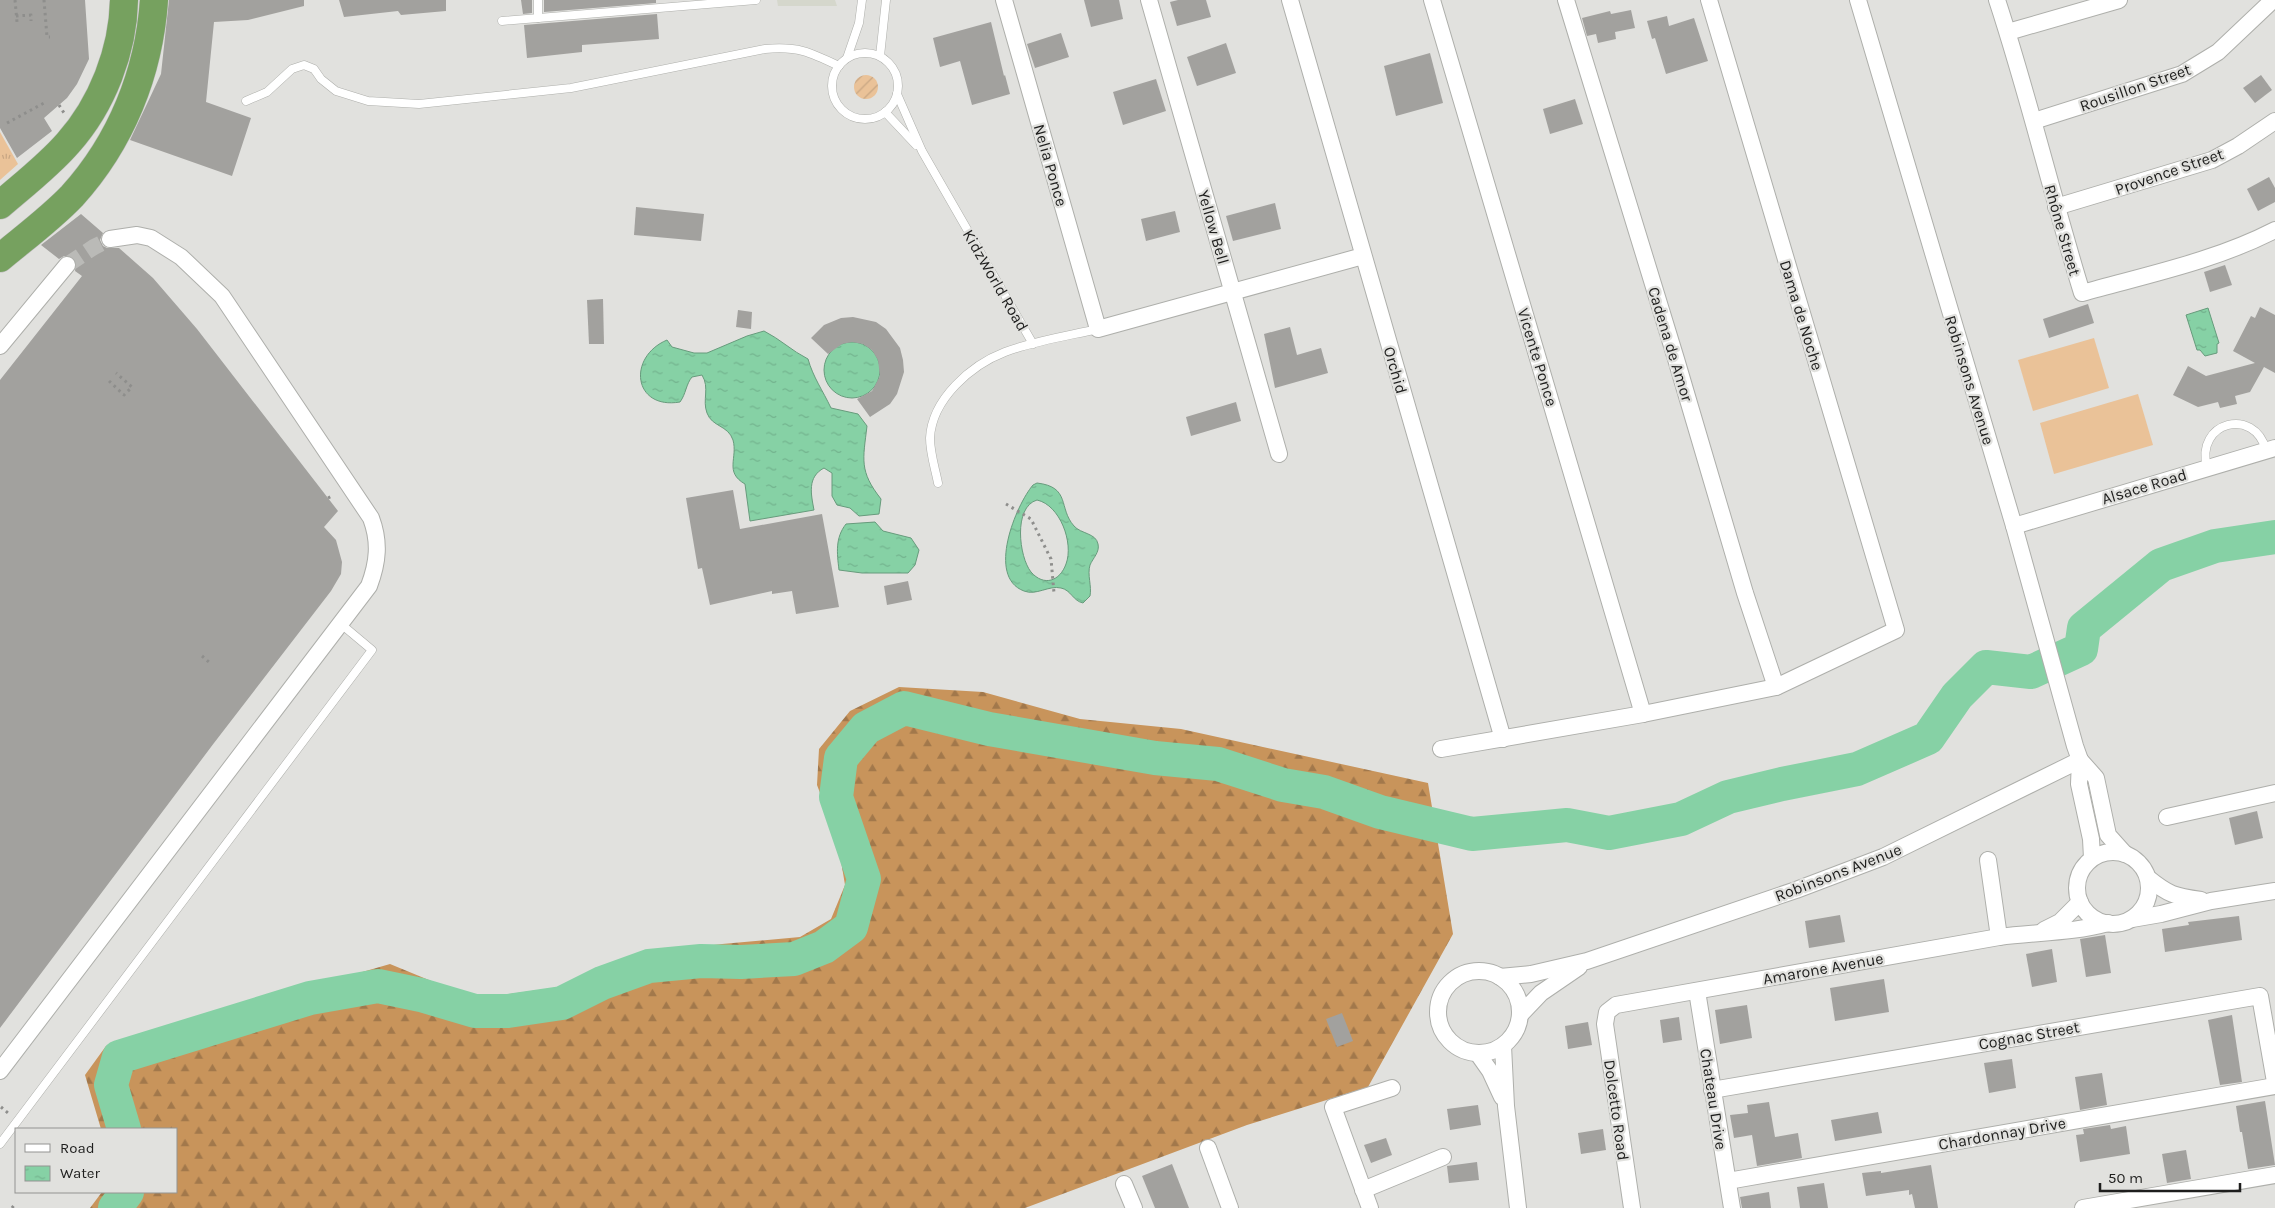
<svg xmlns="http://www.w3.org/2000/svg" width="2275" height="1208" font-family="Karla,sans-serif">
<defs>
<pattern id="grass-tufts" width="24" height="20" patternUnits="userSpaceOnUse" patternTransform="scale(1.25)"><rect width="24" height="20" fill="#eac298"/><path d="M3 7l-1-3M5 7V3M7 7l1-3M15 17l-1-3M17 17v-4M19 17l1-3" fill="none" stroke="#c8a683"/></pattern>
<pattern id="forest-firs" width="22" height="20" patternUnits="userSpaceOnUse" patternTransform="scale(1.25)"><rect width="22" height="20" fill="#c8945b"/><path d="M5 1l3.5 6h-7zM16 11l3.5 6h-7z" fill="#a2784b"/></pattern>
<pattern id="garden-furrows" width="10" height="10" patternUnits="userSpaceOnUse" patternTransform="scale(1.25)"><rect width="10" height="10" fill="#eac298"/><path d="M-1 1l2-2M0 10L10 0M9 11l2-2" fill="none" stroke="#c8a683"/></pattern>
<pattern id="water-ripples" width="26" height="14" patternUnits="userSpaceOnUse" patternTransform="scale(1.25)"><rect width="26" height="14" fill="#86d1a5"/><path d="M2 4q2-2 4 0t4 0M15 11q2-2 4 0t4 0" fill="none" stroke="#73b38e"/></pattern>
</defs>
<rect width="100%" height="100%" fill="#e1e1de"/>
<polygon fill="#d5d7cc" points="777,0 835,0 837,6 778,6"/>
<polygon fill="url(#grass-tufts)" points="0,132 18,164 0,180"/>
<polygon fill="url(#forest-firs)" points="899,687 983,692 1080,719 1181,729 1428,783 1453,934 1368,1087 1247,1125 1025,1208 90,1208 102,1192 176,1192 176,1129 101,1129 85,1075 106,1046 390,964 475,999 560,987 644,953 722,944 800,937 831,919 845,885 837,837 817,785 819,749 850,711"/>
<circle fill="url(#garden-furrows)" cx="866" cy="87" r="12"/>
<g fill="#eac298">
<polygon points="2094,338 2109,388 2033,411 2018,360"/>
<polygon points="2138,394 2153,445 2054,474 2040,423"/>
</g>
<g fill="url(#water-ripples)" stroke="#679b7c" fill-rule="evenodd">
<polygon points="2208,308 2219,343 2217,344 2217,353 2205,356 2200,350 2197,350 2186,315"/>
<path d="M764 331C780 339 792 351 808 359 813 377 823 391 831 408L858 414 867 426C863 460 859 471 881 499L879 514 859 516 850 508 837 505 832 496V473L824 468C807 477 811 494 814 510L750 521 745 484C724 472 738 458 733 440 728 425 712 427 707 413 702 400 710 388 702 375L692 377C686 384 686 394 680 402 633 410 627 357 667 340L672 347 694 353H707L747 336Z"/>
<circle cx="852" cy="370" r="28"/>
<path d="M1037 483C1071 487 1058 508 1074 526 1081 534 1096 533 1098 544 1100 552 1093 558 1090 565 1087 575 1092 586 1090 596L1083 603C1073 601 1071 590 1061 588 1049 585 1036 596 1024 591 986 577 1016 505 1033 485ZM1037 500C1060 505 1074 543 1066 564 1060 581 1044 587 1031 572 1019 557 1013 507 1037 500Z"/>
<path d="M875 522 883 531 911 538 919 550 915 565 908 573H862L839 570C837 553 835 538 846 524Z"/>
</g>
<g fill="none" stroke-linecap="round" stroke-linejoin="round">
<g stroke="#86d1a5" stroke-width="34">
<polyline points="124,1129 111,1085 119,1057 310,998 378,986 421,995 475,1011 508,1011 562,1003 602,983 649,966 701,961 741,962 794,959 824,947 851,927 864,879 836,797 841,758 866,728 904,708 989,729 1155,758 1218,764 1283,785 1324,792 1380,812 1472,834 1567,825 1609,833 1681,819 1728,797 1782,784 1857,769 1928,738 1957,696 1986,667 2031,672 2081,649 2084,628 2161,565 2215,546 2275,537"/>
<polyline points="115,1208 127,1192"/>
</g>
</g>
<g fill="#a2a19e">
<polygon points="0,0 85,0 89,59 77,84 67,98 44,118 52,131 17,158 0,128"/>
<polygon points="169,0 304,0 304,6 248,20 214,22 206,102 251,118 232,176 130,140 161,74"/>
<polygon points="339,0 446,0 446,11 401,15 398,11 344,17"/>
<polygon points="521,0 532,0 532,13 523,14"/>
<polygon points="544,0 656,0 656,3 544,12"/>
<polygon points="1084,0 1119,0 1123,19 1091,27"/>
<polygon points="1178,0 1206,0 1211,17 1177,26 1170,2"/>
<polygon points="1631,10 1635,28 1615,32 1616,39 1598,43 1596,34 1587,36 1582,18 1610,11 1611,14"/>
<polygon points="657,14 659,39 582,45 582,52 527,58 524,25"/>
<polygon points="1667,16 1669,26 1694,18 1708,61 1666,74 1655,38 1652,39 1647,21"/>
<polygon points="991,22 1004,76 1005,75 1010,94 972,105 960,61 940,67 933,38"/>
<polygon points="1061,33 1069,57 1035,68 1027,44"/>
<polygon points="1226,43 1236,73 1197,86 1187,57"/>
<polygon points="1430,53 1443,103 1396,116 1384,66"/>
<polygon points="2261,75 2272,90 2255,103 2243,88"/>
<polygon points="1156,79 1166,111 1123,125 1113,92"/>
<polygon points="1575,99 1583,124 1550,134 1543,109"/>
<polygon points="2269,177 2275,188 2275,202 2258,211 2247,189"/>
<polygon points="1275,203 1281,229 1233,241 1226,216"/>
<polygon points="636,207 704,214 701,241 634,235"/>
<polygon points="1175,211 1180,232 1146,241 1141,219"/>
<polygon points="81,214 103,233 100,240 103,246 107,248 119,248 153,278 197,329 338,511 324,527 336,540 342,562 341,574 331,591 214,743 0,1028 0,380 82,276 75,271 76,262 73,257 64,256 59,259 41,245"/>
<polygon points="2225,265 2232,285 2210,292 2204,272"/>
<polygon points="603,299 604,344 589,344 587,300"/>
<polygon points="2088,304 2094,323 2049,338 2043,319"/>
<polygon points="2260,307 2275,315 2275,373 2264,367 2250,392 2235,396 2237,404 2220,408 2218,402 2198,407 2173,395 2188,366 2206,376 2255,363 2233,351 2251,316 2255,318"/>
<polygon points="738,310 752,312 751,329 736,327"/>
<polygon points="853,317 876,322 886,329 900,348 903,360 904,372 897,394 890,404 870,417 857,399 872,391 880,376 878,360 872,350 863,344 852,342 842,344 828,354 811,338 824,325 841,318"/>
<polygon points="1290,327 1297,355 1321,348 1328,373 1275,388 1264,334"/>
<polygon points="1236,402 1241,421 1191,436 1186,417"/>
<polygon points="733,490 740,529 822,514 839,607 796,614 792,591 772,594 772,591 710,605 702,568 698,569 686,498"/>
<polygon points="908,581 912,600 887,605 884,586"/>
<polygon points="2257,811 2263,838 2235,845 2229,818"/>
<polygon points="1840,915 1845,942 1809,948 1805,921"/>
<polygon points="2239,916 2242,940 2165,952 2162,929 2189,925 2188,922"/>
<polygon points="2105,935 2111,973 2086,977 2080,939"/>
<polygon points="2052,949 2057,982 2032,987 2026,954"/>
<polygon points="1884,979 1889,1012 1835,1021 1830,988"/>
<polygon points="1747,1005 1752,1038 1720,1044 1715,1010"/>
<polygon points="1342,1013 1353,1041 1337,1047 1326,1019"/>
<polygon points="2232,1015 2242,1082 2220,1085 2208,1020"/>
<polygon points="1679,1017 1682,1040 1663,1043 1660,1020"/>
<polygon points="1588,1022 1592,1045 1568,1049 1565,1026"/>
<polygon points="2012,1059 2016,1088 1989,1093 1984,1063"/>
<polygon points="2102,1073 2107,1105 2080,1110 2075,1077"/>
<polygon points="2265,1101 2275,1165 2248,1169 2242,1132 2240,1132 2236,1106"/>
<polygon points="1769,1102 1775,1137 1798,1133 1802,1158 1757,1166 1752,1135 1734,1138 1730,1115 1748,1113 1747,1105"/>
<polygon points="1478,1105 1481,1125 1450,1130 1447,1109"/>
<polygon points="1878,1112 1882,1133 1835,1141 1831,1120"/>
<polygon points="2110,1125 2111,1129 2126,1126 2130,1154 2080,1162 2076,1135 2084,1134 2083,1129"/>
<polygon points="1603,1129 1606,1150 1581,1154 1578,1133"/>
<polygon points="1386,1138 1392,1155 1371,1163 1364,1145"/>
<polygon points="2186,1150 2191,1179 2167,1183 2162,1154"/>
<polygon points="1477,1162 1479,1180 1449,1183 1447,1166"/>
<polygon points="1172,1164 1189,1208 1155,1208 1142,1176"/>
<polygon points="1931,1165 1938,1208 1915,1208 1912,1194 1909,1195 1909,1190 1866,1196 1862,1173 1881,1171 1881,1173"/>
<polygon points="1824,1183 1828,1208 1800,1208 1797,1187"/>
<polygon points="1769,1192 1771,1208 1742,1208 1740,1197"/>
</g>
<g fill="none" stroke-linecap="round" stroke-linejoin="round">
<polyline stroke="#babab7" stroke-width="16" stroke-dasharray="16 8" stroke-linecap="butt" points="67,265 94,247 110,239"/>
<g stroke="#aeafab" stroke-width="9">
<g id="lane">
<polyline points="538,0 538,18"/>
<polyline points="502,21 756,0"/>
<circle cx="865" cy="86" r="33"/>
<polyline points="880,56 886,0"/>
<polyline points="847,58 859,23 862,0"/>
<polyline points="897,94 922,151 1033,344"/>
<path d="M246 101 267 92 292 69 304 65 314 69 321 79 336 91 368 101 419 104 571 88 765 49C798 46 810 52 839 66"/>
<polyline points="885,112 916,145"/>
<path d="M2207 467C2195 422 2254 406 2266 450"/>
<path d="M938 483C935 468 930 453 930 438 932 399 971 365 1005 352 1034 341 1067 336 1098 329"/>
<polyline points="0,1144 372,650 341,624"/>
</g>
</g>
<g stroke="#aeafab" stroke-width="18">
<g id="street">
<polyline points="1004,0 1098,329 1363,256"/>
<polyline points="1149,0 1279,454"/>
<polyline points="1290,0 1503,739"/>
<polyline points="1432,0 1643,714"/>
<polyline points="1566,0 1676,359 1745,593 1776,687"/>
<polyline points="1858,0 2014,526 2075,746 2080,760 2096,778 2108,835 2125,854"/>
<path d="M1997 0C2029 97 2052 196 2082 293 2146 275 2215 261 2275 230"/>
<polyline points="2008,32 2119,0"/>
<polyline points="2034,121 2182,74 2218,52 2273,0"/>
<polyline points="2056,207 2212,160 2238,146 2275,121"/>
<polyline points="0,346 67,265"/>
<polyline points="2014,526 2275,448"/>
<polyline points="1441,749 1643,714 1776,687 1896,630 1709,0"/>
<polyline points="2080,760 2079,784 2091,839 2092,858"/>
<polyline points="2167,817 2275,793"/>
<circle cx="2113" cy="888" r="36"/>
<polyline points="1988,860 1999,937"/>
<path d="M2148 878C2169 895 2174 896 2201 900"/>
<polyline points="2132,919 2161,914 2211,901 2275,891"/>
<polyline points="2044,930 2060,922 2080,902"/>
<circle cx="1479" cy="1012" r="41"/>
<polyline points="1500,977 1531,974 1587,961 1796,890 1883,857 2080,760"/>
<polyline points="1697,991 1732,1208"/>
<polyline points="1520,1015 1541,993 1579,967"/>
<polyline points="1503,1046 1506,1106 1518,1208"/>
<polyline points="1478,1054 1490,1071 1502,1097"/>
<path d="M0 1071 369 586C378 562 380 542 371 518L222 296 181 257 151 238 137 235 110 239"/>
<polyline points="1712,1090 2260,996 2275,1082"/>
<polyline points="1208,1148 1230,1208"/>
<polyline points="1728,1181 2275,1086"/>
<polyline points="1124,1184 1134,1208"/>
<polyline points="1363,1190 1443,1157"/>
<polyline points="1370,1208 1333,1107 1392,1088"/>
<path d="M1632 1208 1605 1024 1607 1012 1616 1005 1999 937C2036 932 2072 933 2108 923"/>
<polyline points="2083,1208 2275,1175"/>
</g>
</g>
<g stroke="#bcbcbb" stroke-width="29">
<g id="highway">
<path d="M0 205C23 185 48 166 68 143 102 105 123 51 124 0"/>
<path d="M0 258C24 238 50 219 72 196 121 142 149 73 154 0"/>
</g>
</g>
<g stroke="#8e8e8c" stroke-width="3" stroke-dasharray="2.5 4" stroke-linecap="butt">
<polyline points="15,0 17,22"/>
<polyline points="44,0 47,37 50,37"/>
<polyline points="16,16 31,15 31,21"/>
<polyline points="59,105 64,113"/>
<polyline points="7,123 44,103"/>
<polyline points="109,381 124,395 132,387 116,373"/>
<polyline points="328,498 332,496"/>
<polyline points="1006,504 1031,519 1051,559 1054,593"/>
<polyline points="202,656 210,663"/>
<polyline points="1,1107 8,1113"/>
<polyline points="12,1208 15,1204"/>
</g>
<use href="#lane" stroke="#fff" stroke-width="8"/>
<use href="#street" stroke="#fff" stroke-width="16"/>
<use href="#highway" stroke="#76a15f" stroke-width="28"/>
</g>
<g text-anchor="middle" stroke-width="4.5" stroke-linejoin="round" paint-order="stroke">
<g font-size="16" fill="#1e1e1d" stroke="#e1e1de">
<text transform="translate(2135 87) rotate(-19)" y="6">Rousillon Street</text>
<text transform="translate(1051 165) rotate(74)" y="6">Nelia Ponce</text>
<text transform="translate(2169 171) rotate(-19)" y="6">Provence Street</text>
<text transform="translate(1214 227) rotate(74)" y="6">Yellow Bell</text>
<text transform="translate(2063 230) rotate(74)" y="6">Rhône Street</text>
<text transform="translate(996 280) rotate(60)" y="6">KidzWorld Road</text>
<text transform="translate(1802 315) rotate(73)" y="6">Dama de Noche</text>
<text transform="translate(1671 344) rotate(73)" y="6">Cadena de Amor</text>
<text transform="translate(1538 357) rotate(73)" y="6">Vicente Ponce</text>
<text transform="translate(1396 370) rotate(74)" y="6">Orchid</text>
<text transform="translate(1970 380) rotate(73)" y="6">Robinsons Avenue</text>
<text transform="translate(2144 486) rotate(-17)" y="6">Alsace Road</text>
<text transform="translate(1838 872) rotate(-21)" y="6">Robinsons Avenue</text>
<text transform="translate(1823 968) rotate(-10)" y="6">Amarone Avenue</text>
<text transform="translate(2029 1035) rotate(-10)" y="6">Cognac Street</text>
<text transform="translate(1714 1099) rotate(81)" y="6">Chateau Drive</text>
<text transform="translate(1617 1110) rotate(82)" y="6">Dolcetto Road</text>
<text transform="translate(2002 1133) rotate(-10)" y="6">Chardonnay Drive</text>
</g>
</g>
<rect x="15" y="1128" width="162" height="65" fill="#e1e1de" stroke="#939391"/>
<rect x="25" y="1144" width="25" height="8" fill="#ffffff" stroke="#939391"/>
<text x="60" y="1153" font-size="15" fill="#1e1e1d">Road</text>
<rect x="25" y="1166" width="25" height="15" fill="url(#water-ripples)" stroke="#939391"/>
<text x="60" y="1178" font-size="15" fill="#1e1e1d">Water</text>
<path d="M2100 1183v8h140v-8" fill="none" stroke="#1e1e1d" stroke-width="2.5"/>
<text x="2108" y="1183" font-size="15" fill="#1e1e1d" stroke="#e1e1de" stroke-width="4" paint-order="stroke">50 m</text>
</svg>
